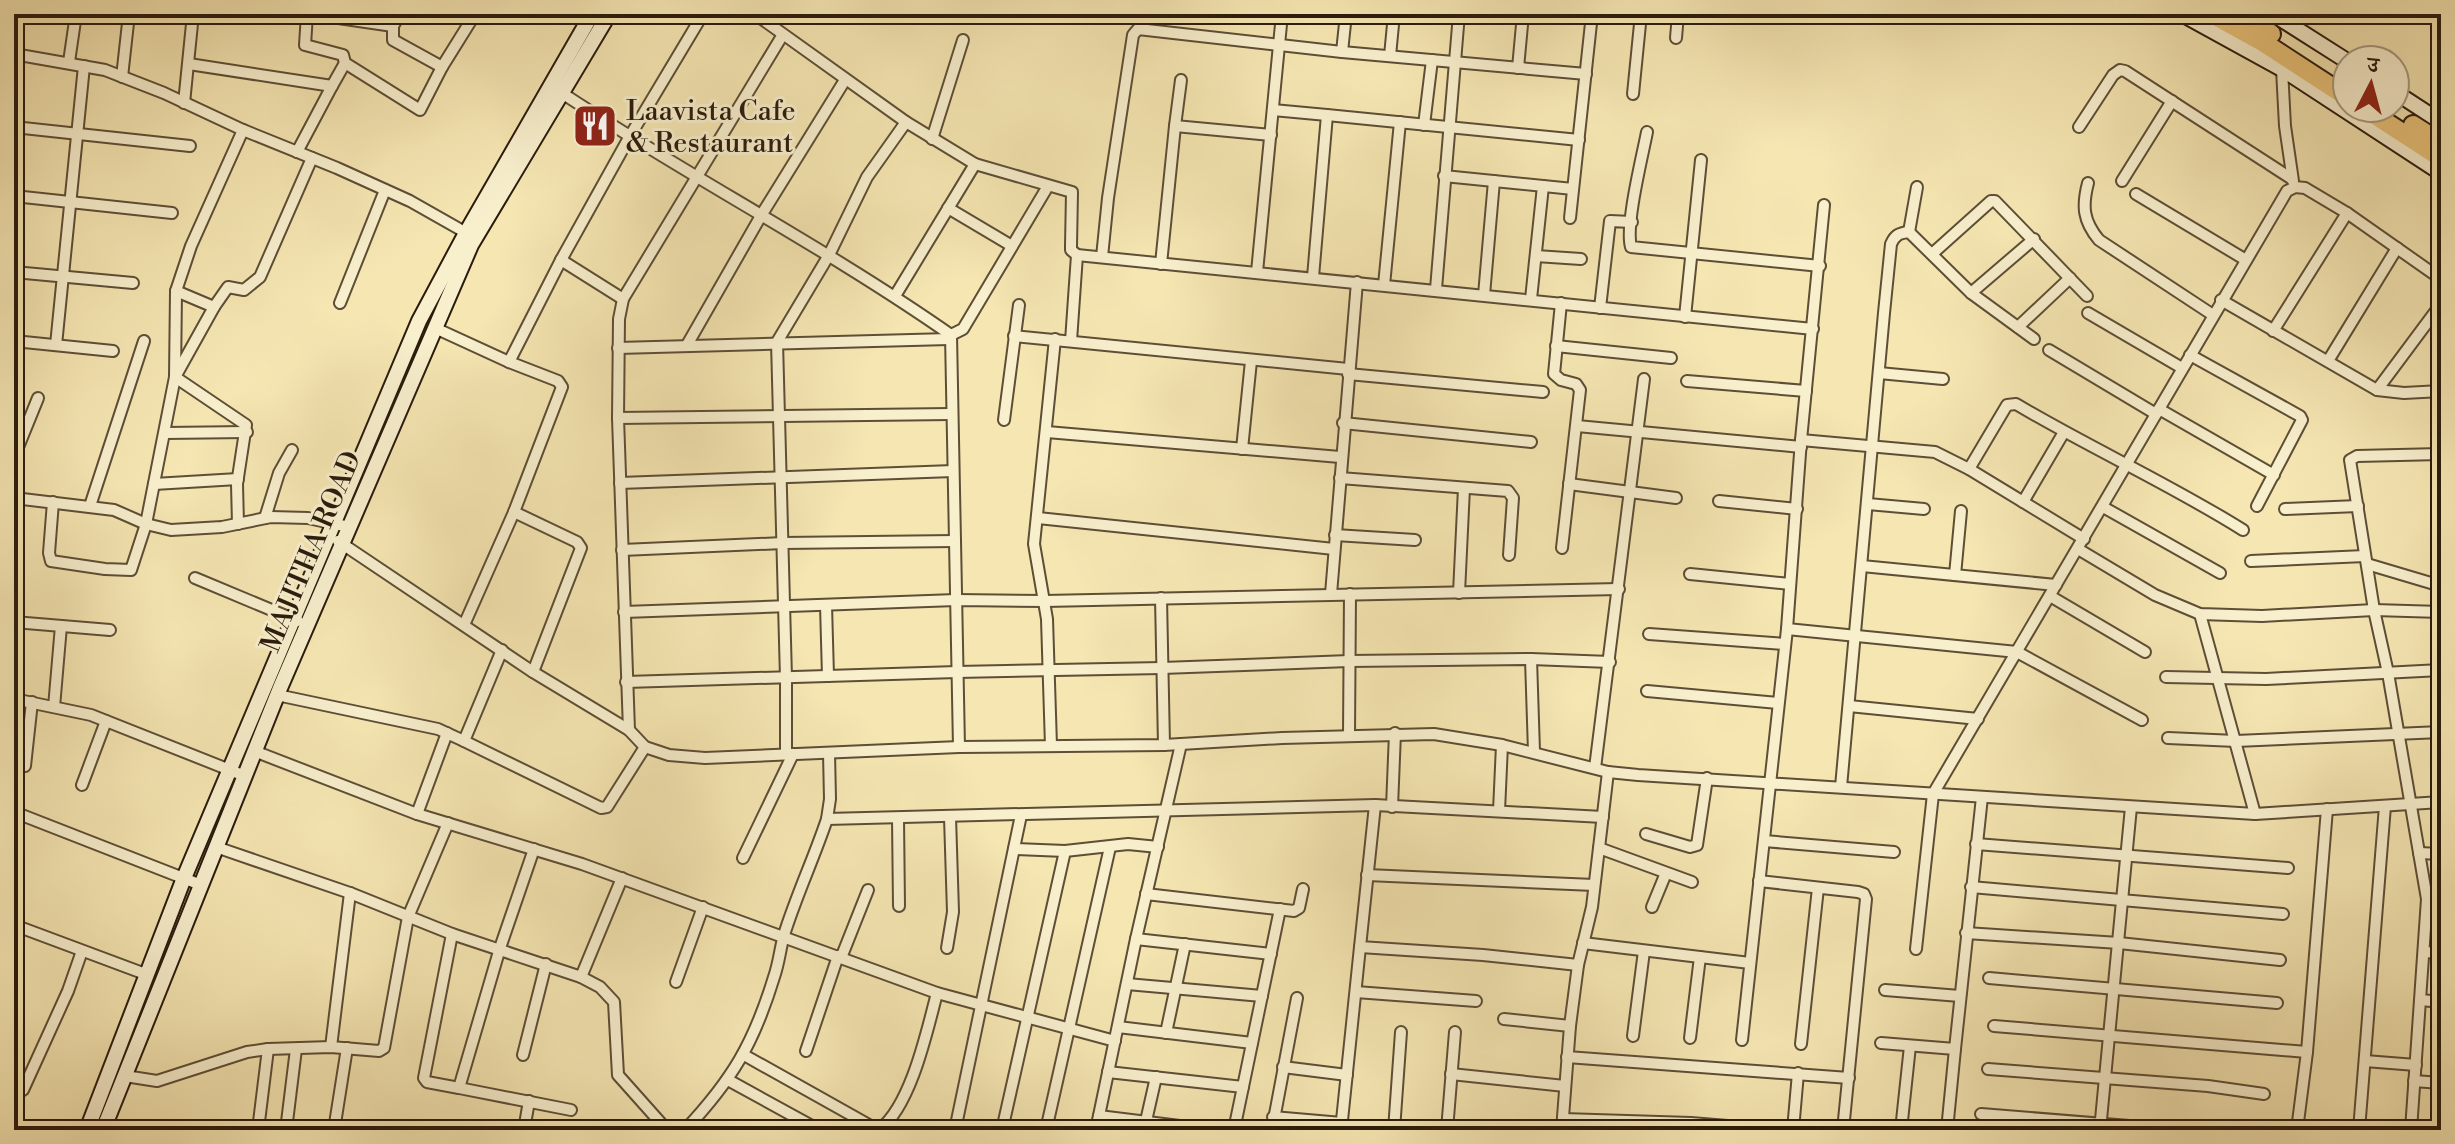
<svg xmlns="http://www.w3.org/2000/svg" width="2455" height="1144" font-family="'Libre Bodoni','Noto Serif Devanagari',serif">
<rect width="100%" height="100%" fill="#f5e6b2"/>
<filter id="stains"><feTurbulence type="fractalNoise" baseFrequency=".0025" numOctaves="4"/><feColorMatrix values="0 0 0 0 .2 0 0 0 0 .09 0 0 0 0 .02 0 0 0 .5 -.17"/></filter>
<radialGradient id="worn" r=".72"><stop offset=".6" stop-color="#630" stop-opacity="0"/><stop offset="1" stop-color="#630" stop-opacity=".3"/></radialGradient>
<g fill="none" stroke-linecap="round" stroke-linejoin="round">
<g stroke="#5d4e36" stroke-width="14">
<g id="street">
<polyline points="307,14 305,45 343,55 345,63 420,110 442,67 393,40 393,26"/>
<polyline points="311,14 393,26 400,14"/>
<polyline points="755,14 906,122 975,164 1072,192 1071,246 1071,250 1077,255 1071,341"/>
<polyline points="1676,38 1678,14"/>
<polyline points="1342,52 1346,14"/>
<polyline points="14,54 105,70 164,93 243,130 337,168 410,201 470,235"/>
<polyline points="1390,56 1394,14"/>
<polyline points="69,62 76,14"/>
<polyline points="189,64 332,86 345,63"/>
<polyline points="442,67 475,14"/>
<polyline points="1518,68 1523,14"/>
<polyline points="2282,69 2285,126 2293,181"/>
<polyline points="122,77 129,14"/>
<path d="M562 93C689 177 825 247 951 335L959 747"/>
<polyline points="1633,94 1641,14"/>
<polyline points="184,103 193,14"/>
<polyline points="1273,110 1327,115"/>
<polyline points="1424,125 1432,60"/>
<polyline points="1175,126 1181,80"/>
<polyline points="14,127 190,146"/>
<polyline points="2079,127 2113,75 2120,70 2125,71 2292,179"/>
<path d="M1647 132C1642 158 1625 225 1631 247L1820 266"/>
<polyline points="932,139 963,40"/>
<polyline points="297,152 332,86"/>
<polyline points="1444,176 1573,189"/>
<polyline points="2122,181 2172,101"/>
<path d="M2088 183C2082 206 2083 221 2099 240L2213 315"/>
<polyline points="2136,194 2246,260"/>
<polyline points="14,196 172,213"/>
<polyline points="948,208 1012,246"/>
<polyline points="1570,218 1592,14"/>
<polyline points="1909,232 1917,187"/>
<polyline points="1932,254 1991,201 1995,201 2087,296"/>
<polyline points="1077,255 1813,329"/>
<polyline points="1536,256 1581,259"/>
<polyline points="1102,257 1108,198 1133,35 1138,29 1342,52 1586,74"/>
<polyline points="561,260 623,299"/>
<polyline points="1161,264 1175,126 1271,135"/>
<polyline points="14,272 133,283"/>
<polyline points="1257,272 1282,14"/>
<polyline points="1313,277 1327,115 1579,140"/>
<polyline points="1384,285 1400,122"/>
<polyline points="1436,289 1459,14"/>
<polyline points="176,291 214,307 228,287 244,290 260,277 312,158"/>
<polyline points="1971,293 2034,239"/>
<polyline points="1484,295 1494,181"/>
<polyline points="895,296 975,164"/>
<polyline points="1531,299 1543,186"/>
<polyline points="2221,300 2377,390 2404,393 2441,391"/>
<polyline points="340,303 385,190"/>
<polyline points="1561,303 1554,374 1561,380 1576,384 1580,390 1562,548"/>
<polyline points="214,307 175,377 246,425 237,484 238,524"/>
<polyline points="1600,308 1610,221 1632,222"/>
<polyline points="2088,313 2182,368"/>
<polyline points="1685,317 1701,160"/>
<polyline points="2018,327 2070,278"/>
<polyline points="435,328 509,362 558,381 562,387 514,512 464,625"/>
<polyline points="2273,331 2347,213"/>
<polyline points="951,335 963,329 1048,186"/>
<polyline points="1014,336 1348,369"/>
<polyline points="14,341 113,351"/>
<polyline points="56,345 84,66"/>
<polyline points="687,345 762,214 845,80"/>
<polyline points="1556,346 1671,358"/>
<polyline points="618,348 949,339"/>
<polyline points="2049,350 2156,414"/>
<polyline points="2190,355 2300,416 2302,420 2257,506"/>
<polyline points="2328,361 2397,248"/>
<polyline points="509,362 561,260 630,136 703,14"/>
<polyline points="1879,373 1943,379"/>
<polyline points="1348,374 1543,392"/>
<polyline points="1687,381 1806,391"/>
<polyline points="2377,390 2441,304"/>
<polyline points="2159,409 2274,475"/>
<polyline points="618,418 951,414"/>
<polyline points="1004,420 1019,305"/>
<polyline points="1343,423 1531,442"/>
<polyline points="1577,426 1801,447"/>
<polyline points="1047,432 1340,457"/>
<polyline points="165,433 247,432"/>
<polyline points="1801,440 1935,452 1969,469 2084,539"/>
<polyline points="1242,449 1251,361"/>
<polyline points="14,457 38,398"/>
<path d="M1969 469 2007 405 2016 404C2090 448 2170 484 2243 530"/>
<polyline points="1340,478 1508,491 1513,498 1509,555"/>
<polyline points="620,483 953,471"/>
<polyline points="154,484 238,479"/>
<polyline points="1569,484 1676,498"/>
<polyline points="14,498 114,510 146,524 171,530 222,527 271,517 308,518 349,527"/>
<polyline points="1719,501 1797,509"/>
<polyline points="53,502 49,553 51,561 105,569 131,570 146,524 175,377 176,291 191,246 243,130"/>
<polyline points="2023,502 2064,432"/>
<polyline points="1868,504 1924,509"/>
<polyline points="90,506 144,341"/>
<polyline points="2103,507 2220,573"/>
<polyline points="2285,509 2358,506"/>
<polyline points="514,512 577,542 581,548 533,672"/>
<polyline points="265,518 279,473 292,450"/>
<polyline points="1038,518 1334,549"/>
<polyline points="1335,535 1415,540"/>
<polyline points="338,541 533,672 629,730 645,747 669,755 705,758 959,747 1164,745 1282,738 1434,734 1502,745 1608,772 1638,775 2255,814 2441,802"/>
<polyline points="2078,549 2155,595 2200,614 2262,616 2374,610 2441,612"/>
<polyline points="622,550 783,543 955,541"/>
<polyline points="2251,561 2365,556"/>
<polyline points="2367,564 2441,586"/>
<polyline points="1862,566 2056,585"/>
<polyline points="1690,574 1790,584"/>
<polyline points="1955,575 1961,511"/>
<polyline points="195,578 298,621"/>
<polyline points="1459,593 1464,488"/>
<polyline points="1331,594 1357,282"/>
<polyline points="2050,596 2145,652"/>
<polyline points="1161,598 1164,745"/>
<polyline points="826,605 828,676"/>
<polyline points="624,612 956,600 1045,601 1619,589"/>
<polyline points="2200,614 2255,814"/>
<polyline points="14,622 110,630"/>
<polyline points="1787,629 2017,652 2142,720"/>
<polyline points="1649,634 1785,644"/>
<polyline points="502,650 464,741 601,808 607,807 645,747"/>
<polyline points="1531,659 1610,662"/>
<polyline points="2166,677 2266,679 2441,670"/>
<polyline points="626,682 957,672 1162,668 1349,661 1531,659 1534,752"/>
<polyline points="1647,691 1778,703"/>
<polyline points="277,695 438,729 464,741"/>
<polyline points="14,699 91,715 245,776"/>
<polyline points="1849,706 1978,719"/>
<polyline points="54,707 61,626"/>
<polyline points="629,730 618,418 619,319 623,299 782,36"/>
<polyline points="1349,735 1350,594"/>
<polyline points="2168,738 2236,741 2441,732"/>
<polyline points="1051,746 1047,619 1034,544 1055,339"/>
<polyline points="254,751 417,814 582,864 937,993 1115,1041"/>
<polyline points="786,754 786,678 777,342 829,255 867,177 906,122"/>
<polyline points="25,766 32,702"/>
<polyline points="1595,768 1644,379"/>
<polyline points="82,785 106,721"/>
<path d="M1841 787 1884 313 1891 244C1895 235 1899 233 1909 232L1971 293 2034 339"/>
<polyline points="1375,805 1360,947 1483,955 1578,965"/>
<polyline points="1392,807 1395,733"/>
<polyline points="1499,811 1502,745"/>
<polyline points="14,812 201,885"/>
<polyline points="417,814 447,733"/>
<polyline points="827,819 1375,805 1603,817"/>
<polyline points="898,819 899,906"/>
<polyline points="1646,834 1690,847 1697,845 1707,778"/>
<polyline points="1764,841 1894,852"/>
<polyline points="1976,844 2288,868"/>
<polyline points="216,847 350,893 452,934 581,977 622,878"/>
<polyline points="1599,848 1692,882"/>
<polyline points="534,849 500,948 459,1088 571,1110"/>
<polyline points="1014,849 1065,851 1128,844 1158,847"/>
<polyline points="2419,853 2441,854"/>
<polyline points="743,858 793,754"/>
<polyline points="1367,875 1594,885"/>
<polyline points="1759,881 1858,892 1864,894 1866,899 1843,1130"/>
<polyline points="1971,887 2283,914"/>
<polyline points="1146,894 1294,911 1299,908 1303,889"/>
<polyline points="1652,907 1666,873"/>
<polyline points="14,925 148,975"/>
<polyline points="1966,933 2119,943 2280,960"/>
<polyline points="452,934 424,1078 427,1082 459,1088"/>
<polyline points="1136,939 1271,954"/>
<polyline points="1583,943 1750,963"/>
<polyline points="947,948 953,912 950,817"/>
<polyline points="1916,949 1933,794 2287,191 2295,187 2305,188 2347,213 2441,279"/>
<polyline points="2425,952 2441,953"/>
<polyline points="841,958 868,890"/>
<polyline points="581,977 600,987 614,1002 618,1075 667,1130"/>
<polyline points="1989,978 2277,1003"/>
<polyline points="676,982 703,907"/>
<polyline points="1127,984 1262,996"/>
<polyline points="1885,990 1960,996"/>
<polyline points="1356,992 1476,1001"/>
<polyline points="2421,1000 2441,1002"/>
<polyline points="1504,1019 1570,1026"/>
<polyline points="1994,1026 2307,1052"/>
<polyline points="1118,1027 1252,1043"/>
<polyline points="1166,1033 1185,944"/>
<polyline points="1633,1036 1644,951"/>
<polyline points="1690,1038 1700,957"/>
<polyline points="1742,1040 1787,629 1801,440 1824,205"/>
<polyline points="1881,1043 1955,1049 1982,797"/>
<polyline points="1801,1044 1818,888"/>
<polyline points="331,1047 350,893"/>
<polyline points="268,1049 331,1047 379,1051 384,1048 408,917 448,823"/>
<polyline points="806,1051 838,956"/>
<polyline points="523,1055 546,964"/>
<polyline points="744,1055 878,1130"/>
<polyline points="1567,1057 1849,1078"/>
<polyline points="2365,1061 2416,1065"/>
<polyline points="1283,1067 1347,1075"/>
<polyline points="1988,1069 2208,1086 2264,1094"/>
<polyline points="1108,1072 1243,1087"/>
<polyline points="1451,1074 1565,1086"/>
<polyline points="125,1076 157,1081 247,1052 268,1049 258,1130"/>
<polyline points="728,1080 819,1130"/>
<polyline points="2414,1081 2441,1083"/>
<polyline points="14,1095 23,1090 68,991 82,951"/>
<polyline points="1981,1114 2178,1130"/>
<polyline points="1099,1116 1212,1130"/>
<polyline points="1273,1117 1342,1123"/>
<polyline points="1563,1119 1691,1123 1764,1129"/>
<polyline points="1146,1121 1156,1077"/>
<polyline points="2411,1129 2424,1130"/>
<polyline points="286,1130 296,1049"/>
<polyline points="334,1130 347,1048"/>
<polyline points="524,1130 529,1101"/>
<path d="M685 1130C732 1080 754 1043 774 977 779 963 780 949 784 935 796 896 814 858 827 819L830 799 829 753"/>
<path d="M879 1130C911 1106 927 1031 937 993"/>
<polyline points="955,1130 1021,815"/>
<polyline points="1002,1130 1065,851"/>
<polyline points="1046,1130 1110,847"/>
<polyline points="1096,1130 1136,939 1181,744"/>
<polyline points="1234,1130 1280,909"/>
<polyline points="1272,1130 1297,998"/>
<polyline points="1341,1130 1360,947"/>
<polyline points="1394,1130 1401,1032"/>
<polyline points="1447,1130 1455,1032"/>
<polyline points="1562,1130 1570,1026 1578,965 1592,907 1608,772"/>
<polyline points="1793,1130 1798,1073"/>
<polyline points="1901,1130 1910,1046"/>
<polyline points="1947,1130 1955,1049"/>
<polyline points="2100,1130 2131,807"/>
<polyline points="2297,1130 2307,1052 2327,809"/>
<polyline points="2359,1130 2385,806"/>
<polyline points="2411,1130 2427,899 2388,673 2374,610 2350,460 2357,456 2441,454"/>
</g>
</g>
<g stroke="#2a1b0d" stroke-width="18">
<g id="secondary">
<polyline points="2182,14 2282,69 2441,173"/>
<polyline points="2273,14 2347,61"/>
<polyline points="2395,92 2441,122"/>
<polyline points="87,1130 184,878 419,321 466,233 592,14"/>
<polyline points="103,1130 280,688 471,245 609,14"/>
</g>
</g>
<g stroke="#2a1b0d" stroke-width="22">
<g id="highway">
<polyline points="2212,14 2261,41 2347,97"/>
<polyline points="2239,14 2271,34"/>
<polyline points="2364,108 2441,158"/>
<polyline points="2413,125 2441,143"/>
</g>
</g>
<use href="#street" stroke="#f8efcd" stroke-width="10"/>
<use href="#secondary" stroke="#f8efcd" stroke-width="14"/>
<use href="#highway" stroke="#eac379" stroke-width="18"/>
</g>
<defs>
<g id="restaurant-square" transform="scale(2.3)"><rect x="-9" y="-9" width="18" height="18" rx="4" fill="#8f2418" stroke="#f8efcd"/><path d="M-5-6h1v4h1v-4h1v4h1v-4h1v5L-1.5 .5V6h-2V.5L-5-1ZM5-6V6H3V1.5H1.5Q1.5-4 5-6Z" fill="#fff"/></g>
</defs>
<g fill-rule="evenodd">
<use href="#restaurant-square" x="595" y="126"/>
</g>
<g text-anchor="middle" stroke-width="6" stroke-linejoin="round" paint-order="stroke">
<g font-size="28" fill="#2a1b0d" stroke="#f8efcd" text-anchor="start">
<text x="626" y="120">Laavista Cafe<tspan x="626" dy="32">&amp; Restaurant</tspan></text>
</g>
<g font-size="28" fill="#2a1b0d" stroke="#f8efcd">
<text transform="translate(310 551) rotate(-67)" y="10">MAJITHA ROAD</text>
</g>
</g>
<rect width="2455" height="1144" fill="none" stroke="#f5e6b2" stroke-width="48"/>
<rect x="16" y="16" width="2423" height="1112" fill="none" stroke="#2a1b0d" stroke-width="4"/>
<rect x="24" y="24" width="2407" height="1096" fill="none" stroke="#2a1b0d" stroke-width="2"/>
<g transform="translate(2371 84) rotate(6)"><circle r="38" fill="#f8efcd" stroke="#a69a80" stroke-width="2"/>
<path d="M0-6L14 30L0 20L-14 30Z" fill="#8f2418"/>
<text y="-12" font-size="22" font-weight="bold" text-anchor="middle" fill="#2a1b0d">उ</text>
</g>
<rect width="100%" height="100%" filter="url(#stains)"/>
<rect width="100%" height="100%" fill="url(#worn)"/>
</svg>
